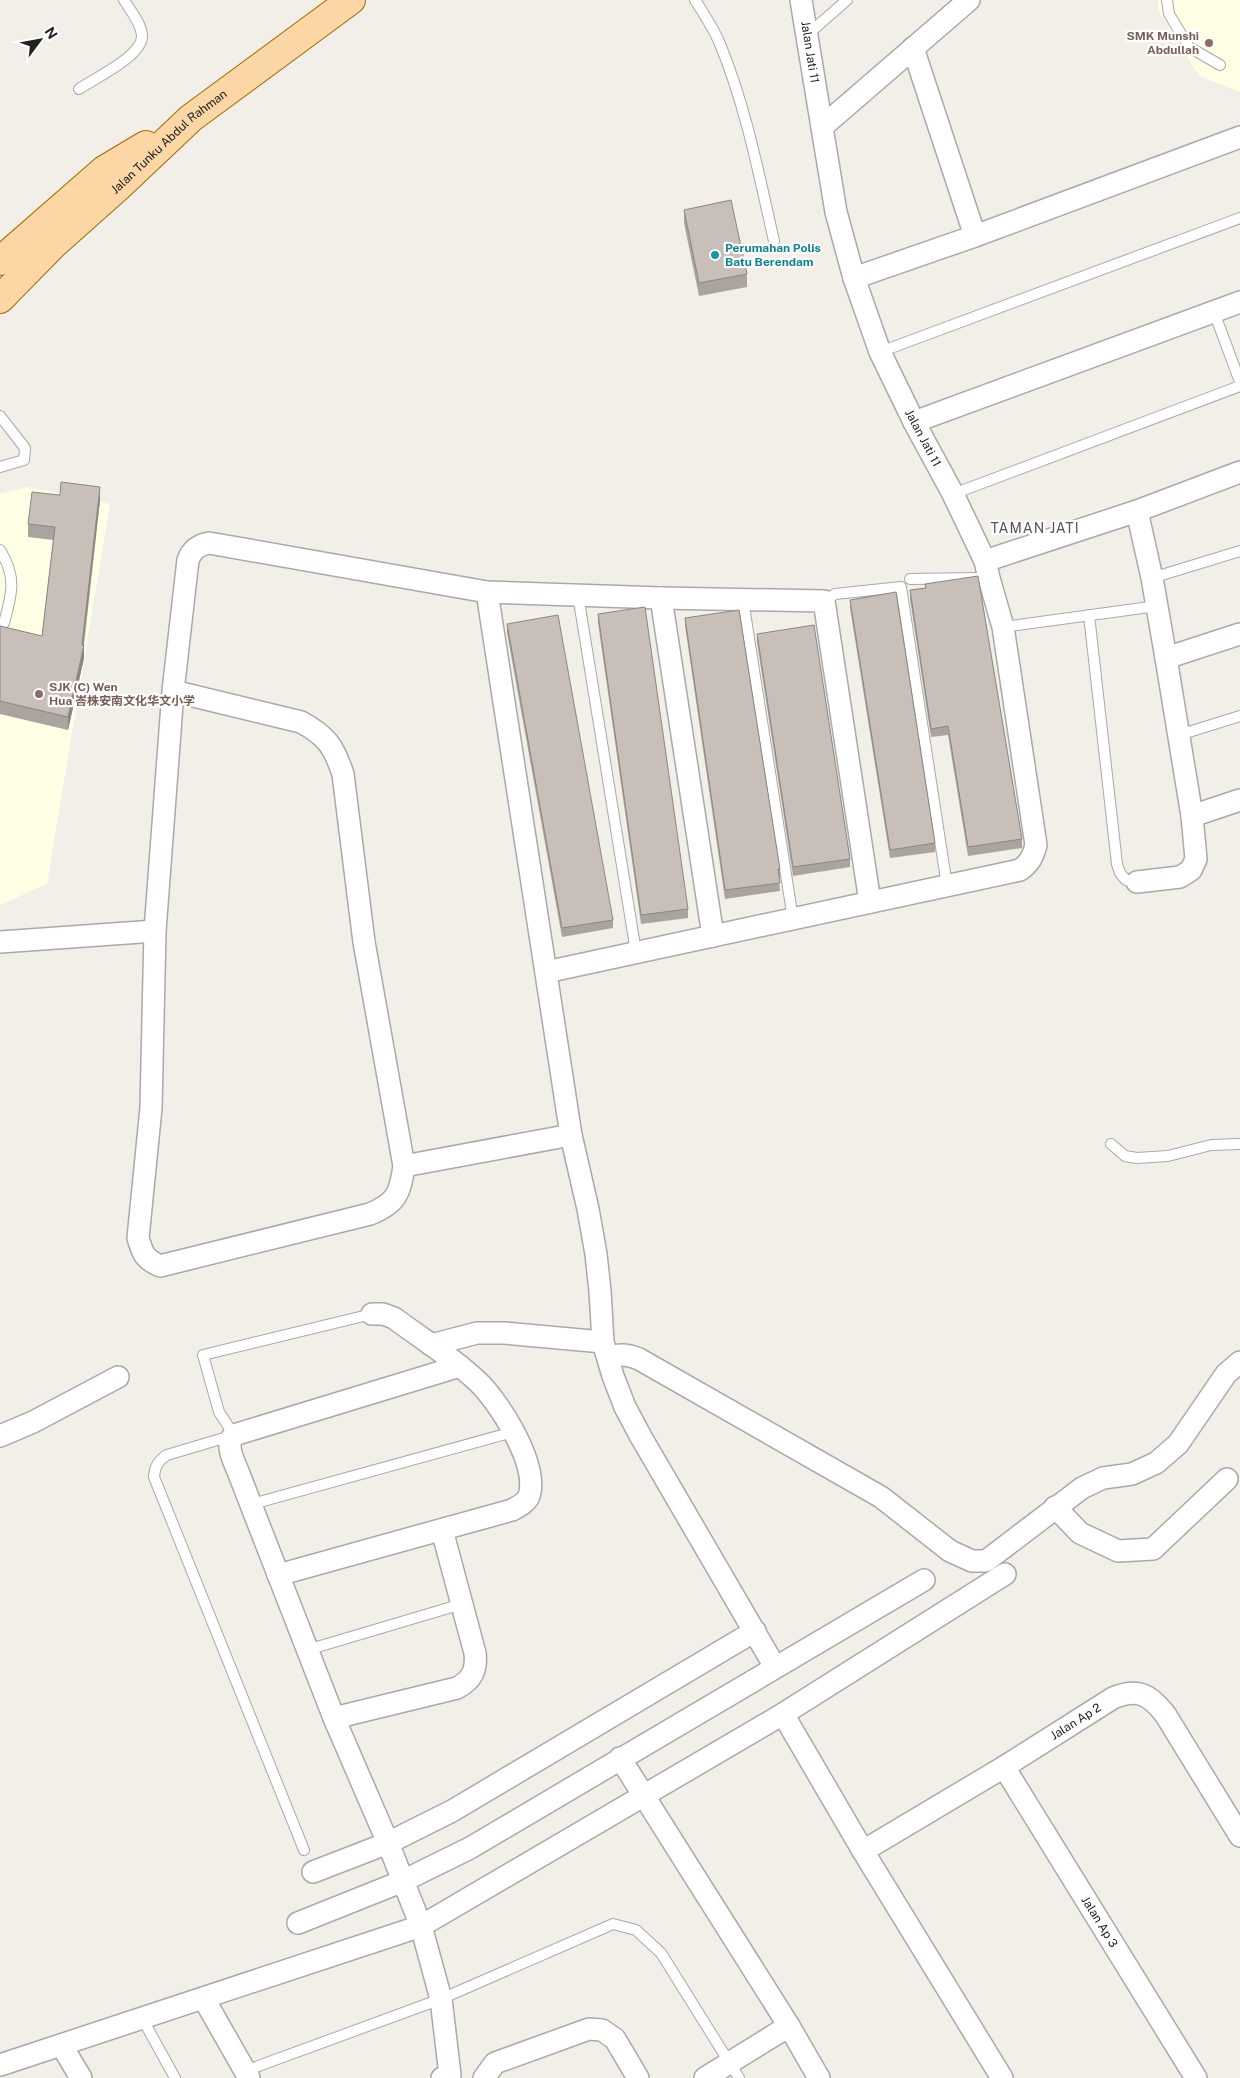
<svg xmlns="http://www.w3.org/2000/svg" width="1240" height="2078" font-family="'Public Sans','Noto Sans SC',sans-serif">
<rect width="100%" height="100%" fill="#f2efe9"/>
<g fill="#ffffe5">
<polygon points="1158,0 1240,0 1240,92 1199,76 1158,10"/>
<polygon points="28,487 110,504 47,884 0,905 0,494"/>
</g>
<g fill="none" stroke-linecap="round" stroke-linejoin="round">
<g stroke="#a9a9a9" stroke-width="12">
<g id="lane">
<path d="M695 0C704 14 714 29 720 44 746 107 759 175 774 241"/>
<polyline points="1167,0 1169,14 1189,47 1220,65"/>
<polyline points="807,35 847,0"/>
<path d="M79 89C95 78 143 56 142 35 141 23 130 10 124 0"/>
<polyline points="1214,312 1240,382"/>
<polyline points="880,352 1240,218"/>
<polyline points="0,416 25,448 24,460 0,467"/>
<polyline points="953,494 1240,386"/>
<path d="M0 550C17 577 12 594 4 623"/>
<polyline points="1152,578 1240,551"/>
<polyline points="910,579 978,578"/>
<polyline points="578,595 636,952"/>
<polyline points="743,600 793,919"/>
<polyline points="824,601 835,594 901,587 947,886"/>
<polyline points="1089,615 1117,864 1120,873 1126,880 1137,882"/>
<polyline points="1003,627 1157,606"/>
<polyline points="1179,735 1240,716"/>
<polyline points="1111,1144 1125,1156 1137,1158 1168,1156 1211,1145 1238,1144"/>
<polyline points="252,1504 513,1432"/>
<polyline points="307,1650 462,1604"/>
<path d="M304 1850 154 1477C155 1466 158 1461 167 1455L234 1435 219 1412 203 1355 372 1314"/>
<polyline points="142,2018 175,2078"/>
<polyline points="245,2071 441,1999 613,1924 636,1930 661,1953 739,2078"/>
</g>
</g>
<g stroke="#a9a9a9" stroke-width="24">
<g id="street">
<polyline points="913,48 975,236"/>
<polyline points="822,127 969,0"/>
<polyline points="854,278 975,236 1240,137"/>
<polyline points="914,422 1240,302"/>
<polyline points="1137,511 1152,578 1166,658 1192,816 1196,859 1191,870 1180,877 1137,882"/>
<polyline points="985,561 1137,511 1240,472"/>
<polyline points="487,592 571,1135 588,1209 596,1254 600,1291 603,1342 613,1376 625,1407 641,1437 775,1667"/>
<polyline points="661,598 713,936"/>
<polyline points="1166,658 1240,634"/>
<path d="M173 691 301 722C327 736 334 747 343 774L364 942 404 1166C400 1193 397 1203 370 1214L160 1266C145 1259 143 1255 138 1238L151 1108 155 931 173 691 188 560C192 549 199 545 209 543L487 592 661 598 824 601 870 902"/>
<polyline points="1192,816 1240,800"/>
<polyline points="0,942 155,931"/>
<path d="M546 972 1020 870C1030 863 1033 856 1036 845L1003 627 989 578 985 561 953 494 914 422 880 352 854 278 836 212 801 0"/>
<polyline points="404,1166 571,1135"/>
<polyline points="431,1345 477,1333 504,1333 603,1342"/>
<path d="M608 1357C620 1354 627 1354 639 1359L881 1497 950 1551 972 1561H986L1082 1488 1103 1478 1132 1474 1156 1463 1178 1444 1226 1374 1240 1362"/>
<polyline points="0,1436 33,1422 118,1377"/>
<polyline points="1055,1507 1080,1533 1118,1551 1153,1549 1227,1479"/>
<path d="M278 1575 512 1510C520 1506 529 1501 530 1492 536 1461 499 1401 477 1381 452 1357 422 1339 394 1318L383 1314H372"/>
<polyline points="783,1714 863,1851 1002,2078"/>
<path d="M334 1718 457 1688C472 1680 477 1670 475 1653L442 1530"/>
<polyline points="620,1758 789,2026 819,2078"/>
<path id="s1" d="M1004 1767 1196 2078"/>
<path id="s2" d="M863 1851 1004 1767 1113 1698C1138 1688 1149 1694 1165 1714L1240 1836"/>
<polyline points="313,1872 388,1843 452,1811 755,1631"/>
<polyline points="298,1923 403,1881 470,1848 924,1580"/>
<polyline points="204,1999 249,2078"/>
<polyline points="62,2046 81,2078"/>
<polyline points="0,2065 421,1926 783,1714 1005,1574"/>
<path d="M442 2078 450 2075 441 1999 421 1926 388 1843 334 1718 239 1474C235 1463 224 1445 234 1435L460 1366"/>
<polyline points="484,2078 495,2063 589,2029 602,2030 615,2039 638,2078"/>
<polyline points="705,2078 789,2026"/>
</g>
</g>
<g stroke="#a06b00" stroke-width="30">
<g id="primary">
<polyline points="0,261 104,170 146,145"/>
<path id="s3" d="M0 299 54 244 118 187 191 118 351 0"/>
</g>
</g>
<use href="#lane" stroke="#fff" stroke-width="10"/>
<use href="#street" stroke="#fff" stroke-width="21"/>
<use href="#primary" stroke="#fcd6a4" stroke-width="28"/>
</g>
<g fill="#aba49e">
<polygon points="684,210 747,274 747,287 699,296 684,223"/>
<polygon points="100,500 84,645 84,658 68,730 0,714 0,626 42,636 53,540 28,537 28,524"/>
<polygon points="925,584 1022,839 1022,848 968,856 948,735 931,737 910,599 910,590 925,588"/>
<polygon points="850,600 935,843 935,852 890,858 850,608"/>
<polygon points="598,614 688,909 688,918 641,924 598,623"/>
<polygon points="685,618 780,869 780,878 779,878 780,891 725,899 685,626"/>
<polygon points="507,624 613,920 613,928 562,937 507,633"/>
<polygon points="757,634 850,859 850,867 793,876 757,642"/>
</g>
<polygon fill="#8b8681" points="100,487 100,500 83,647 84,645 84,658 68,730 68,717 82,645"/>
<g fill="#c7bfb8" stroke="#8b8681">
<polygon points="731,200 747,274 699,283 684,210"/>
<polygon points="61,482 100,487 82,645 84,645 68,717 0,701 0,626 42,636 55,527 28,524 32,492 60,495"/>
<polygon points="978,576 1022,839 968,847 948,726 931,729 910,590 926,588 925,584"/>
<polygon points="896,592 935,843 890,850 850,600"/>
<polygon points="645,607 688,909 641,915 598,614"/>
<polygon points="739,610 780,869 778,869 780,883 725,890 685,618"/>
<polygon points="558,615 613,920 562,928 507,624"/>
<polygon points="814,625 850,859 793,867 757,634"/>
</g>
<g fill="#8d6e63" stroke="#fff" stroke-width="2">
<circle cx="1209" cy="43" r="5"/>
<circle cx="39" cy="694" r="5"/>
</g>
<circle fill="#0f9aa8" stroke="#fff" stroke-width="2" cx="715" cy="255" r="5"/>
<g text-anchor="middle" stroke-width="4.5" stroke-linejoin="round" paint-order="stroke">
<g font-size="12" font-weight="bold" fill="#785e54" stroke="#fff" text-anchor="end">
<text x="1199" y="40">SMK Munshi<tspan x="1199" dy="14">Abdullah</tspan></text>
<text x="49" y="691" text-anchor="start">SJK (C) Wen<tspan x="49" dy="14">Hua 峇株安南文化华文小学</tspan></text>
</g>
<g font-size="12" fill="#222" stroke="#fff">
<text transform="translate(810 52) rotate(81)" y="4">Jalan Jati 11</text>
<text dy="4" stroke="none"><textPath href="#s3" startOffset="231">Jalan Tunku Abdul Rahman</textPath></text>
<text transform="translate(923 438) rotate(62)" y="4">Jalan Jati 11</text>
<text dy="4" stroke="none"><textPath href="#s2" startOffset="249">Jalan Ap 2</textPath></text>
<text dy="4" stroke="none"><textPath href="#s1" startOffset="182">Jalan Ap 3</textPath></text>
</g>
<g font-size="12" font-weight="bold" fill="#0d838f" stroke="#fff" text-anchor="start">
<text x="725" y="252">Perumahan Polis<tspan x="725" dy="14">Batu Berendam</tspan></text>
</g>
<g font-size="14" letter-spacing="1" fill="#555" stroke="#fff">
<text x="1035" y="533">TAMAN JATI</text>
</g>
</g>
<g transform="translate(40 40) rotate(58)" stroke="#ffffff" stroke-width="4" paint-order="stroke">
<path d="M0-4L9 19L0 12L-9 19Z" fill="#222222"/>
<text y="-8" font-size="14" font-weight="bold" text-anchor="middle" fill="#222222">N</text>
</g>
</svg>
